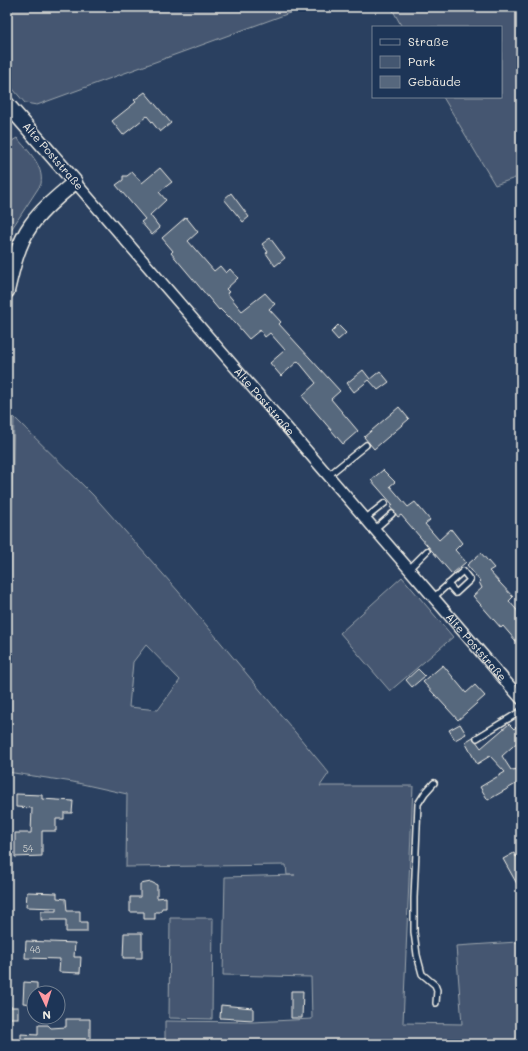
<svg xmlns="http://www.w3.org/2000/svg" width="528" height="1051" font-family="Mali,sans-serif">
<rect width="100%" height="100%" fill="#2a4060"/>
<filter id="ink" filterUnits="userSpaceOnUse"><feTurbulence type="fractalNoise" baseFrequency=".025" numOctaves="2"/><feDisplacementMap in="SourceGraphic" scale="8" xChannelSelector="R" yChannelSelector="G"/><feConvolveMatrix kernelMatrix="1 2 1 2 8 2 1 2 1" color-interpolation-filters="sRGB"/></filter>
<g filter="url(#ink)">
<g fill="#445771" stroke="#9ca4ac" fill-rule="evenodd">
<polygon points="7,7 306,7 37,105 25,103 7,82"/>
<polygon points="391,7 521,7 521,176 495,185 443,97 501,97 501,27 402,27"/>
<path d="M17 138C28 151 44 165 41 184L7 236V144Z"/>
<path d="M14 417 93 495 178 591 329 773 320 786H413L403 1023 462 1024 456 946 517 942 521 948V1044H165V1021L253 1022 312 1019 311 977 223 975 225 877 295 875H287L286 865 126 867 127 794 73 782 7 772V699ZM146 645 180 680 158 710 129 707 133 662Z"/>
<polygon points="402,577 453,637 390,691 340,633"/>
<polygon points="170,918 213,918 212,1019 169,1018"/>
</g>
<g fill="#56677d" stroke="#f4f1e8">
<polygon points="145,92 171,123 160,132 147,116 123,135 112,121 136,102 134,100"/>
<polygon points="160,168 172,182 159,192 166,200 150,215 160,228 152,235 141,222 145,219 116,185 123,180 123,176 127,176 132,172 142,183"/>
<polygon points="231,193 249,217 243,222 224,199"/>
<polygon points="186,217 198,232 188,241 214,271 220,266 226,273 230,269 238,278 226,289 229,292 227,293 242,311 265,293 275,304 269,309 281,322 279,324 340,391 331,399 358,431 343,444 302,396 316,383 298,361 281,376 270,363 285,350 270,333 265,337 260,330 249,339 229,316 228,317 220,309 219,310 171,253 173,251 162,238"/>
<polygon points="270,238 285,258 275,266 266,253 268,252 262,244"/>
<polygon points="338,325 346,333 338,340 331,332"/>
<polygon points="363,370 370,379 380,371 389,382 378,390 369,380 354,392 347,383"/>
<polygon points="399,407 409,419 374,449 364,437"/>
<polygon points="383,470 395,482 390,486 408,507 415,502 430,520 425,524 439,540 451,529 462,543 455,550 466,562 452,574 401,515 398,517 390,507 393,505 371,480"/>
<polygon points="481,553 494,568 489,571 513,597 509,601 521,615 521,647 503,626 501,628 473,596 482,588 479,582 480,581 467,565"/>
<polygon points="443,665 466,693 475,685 485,696 458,720 423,682"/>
<polygon points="418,669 425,676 412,687 406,680"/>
<polygon points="460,724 466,734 455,740 449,730"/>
<polygon points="509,724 514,729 516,727 521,733 521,739 502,756 511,770 521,769 521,781 488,800 480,787 505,772 490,756 477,764 465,742 473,737 481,748"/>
<polygon points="16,794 42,795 42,799 73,801 72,813 64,813 64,819 56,819 56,831 42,831 42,856 15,857 15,833 31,833 32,808 16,807"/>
<polygon points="514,853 516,857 521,854 521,891 503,859"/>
<polygon points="151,882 157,885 157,898 166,897 166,908 162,908 160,912 155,912 155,919 144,919 144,912 130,912 130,897 140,897 140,884"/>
<polygon points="27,892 57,893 57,898 66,899 67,911 80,911 80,922 87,922 87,932 66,932 66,920 41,920 41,911 56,911 56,908 26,907"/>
<polygon points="124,933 142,933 142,958 123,958"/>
<polygon points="26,941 75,943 74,957 81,957 80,973 59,972 60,959 25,958"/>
<polygon points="24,982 37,983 37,993 34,993 34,1004 23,1003"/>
<polygon points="291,991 303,991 302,1018 291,1018"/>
<polygon points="221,1005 253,1008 253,1020 220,1018"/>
<rect x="7" y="1007" width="11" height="11"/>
<polygon points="66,1019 90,1019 90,1044 21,1044 21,1034 38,1035 38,1025 48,1025 51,1028 66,1027"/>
</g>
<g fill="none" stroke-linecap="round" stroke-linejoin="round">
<g stroke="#f4f1e8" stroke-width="8">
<g id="lane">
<polyline points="329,475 366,445"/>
<polyline points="366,518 385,503"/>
<polyline points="375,529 392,514"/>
<polyline points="409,569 427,551"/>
<polyline points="434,597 463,571 470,580 456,593 448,584"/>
<polyline points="477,738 521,711"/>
<polyline points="434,783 425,793 418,804 414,898 414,932 417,955 422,974 435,985 437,990 436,1003"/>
</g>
</g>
<g stroke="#f4f1e8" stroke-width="13">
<g id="street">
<path id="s1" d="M75 182 521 699"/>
</g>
</g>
<g stroke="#f4f1e8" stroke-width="17">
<path id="secondary" d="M7 104 75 182C60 195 43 208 31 225 18 243 12 269 7 291"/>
</g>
<use href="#lane" stroke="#1d3557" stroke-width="5"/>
<use href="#street" stroke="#1d3557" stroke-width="10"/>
<use href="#secondary" stroke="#1d3557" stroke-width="14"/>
</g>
</g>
<g text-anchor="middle" stroke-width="3" stroke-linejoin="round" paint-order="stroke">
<g font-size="9" fill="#cccecd">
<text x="28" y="852">54</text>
<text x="35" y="953">48</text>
</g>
<g font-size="11" fill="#f4f1e8" stroke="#1d3557">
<text transform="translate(53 156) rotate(49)" y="4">Alte Poststraße</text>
<text dy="4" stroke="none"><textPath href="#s1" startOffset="290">Alte Poststraße</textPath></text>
<text dy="4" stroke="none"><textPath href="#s1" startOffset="614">Alte Poststraße</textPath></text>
</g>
</g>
<rect width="528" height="1051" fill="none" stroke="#1d3557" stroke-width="24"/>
<rect x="12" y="12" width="504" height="1027" fill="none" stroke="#f4f1e8" stroke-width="1.5" filter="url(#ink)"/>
<rect x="372" y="26" width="130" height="72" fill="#1d3557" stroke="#738091"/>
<rect x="380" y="39" width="20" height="6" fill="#1d3557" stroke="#738091"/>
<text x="408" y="46" font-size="12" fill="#f4f1e8">Straße</text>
<rect x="380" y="56" width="20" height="12" fill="#445771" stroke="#738091"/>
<text x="408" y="66" font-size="12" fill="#f4f1e8">Park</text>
<rect x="380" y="76" width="20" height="12" fill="#56677d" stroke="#738091"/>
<text x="408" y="86" font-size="12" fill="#f4f1e8">Gebäude</text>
<g transform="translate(46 1005) rotate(176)"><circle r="19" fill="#1d3557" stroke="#738091"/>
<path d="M0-3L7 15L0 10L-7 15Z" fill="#ff9aa2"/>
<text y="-6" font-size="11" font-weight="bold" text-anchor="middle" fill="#f4f1e8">N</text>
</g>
</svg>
